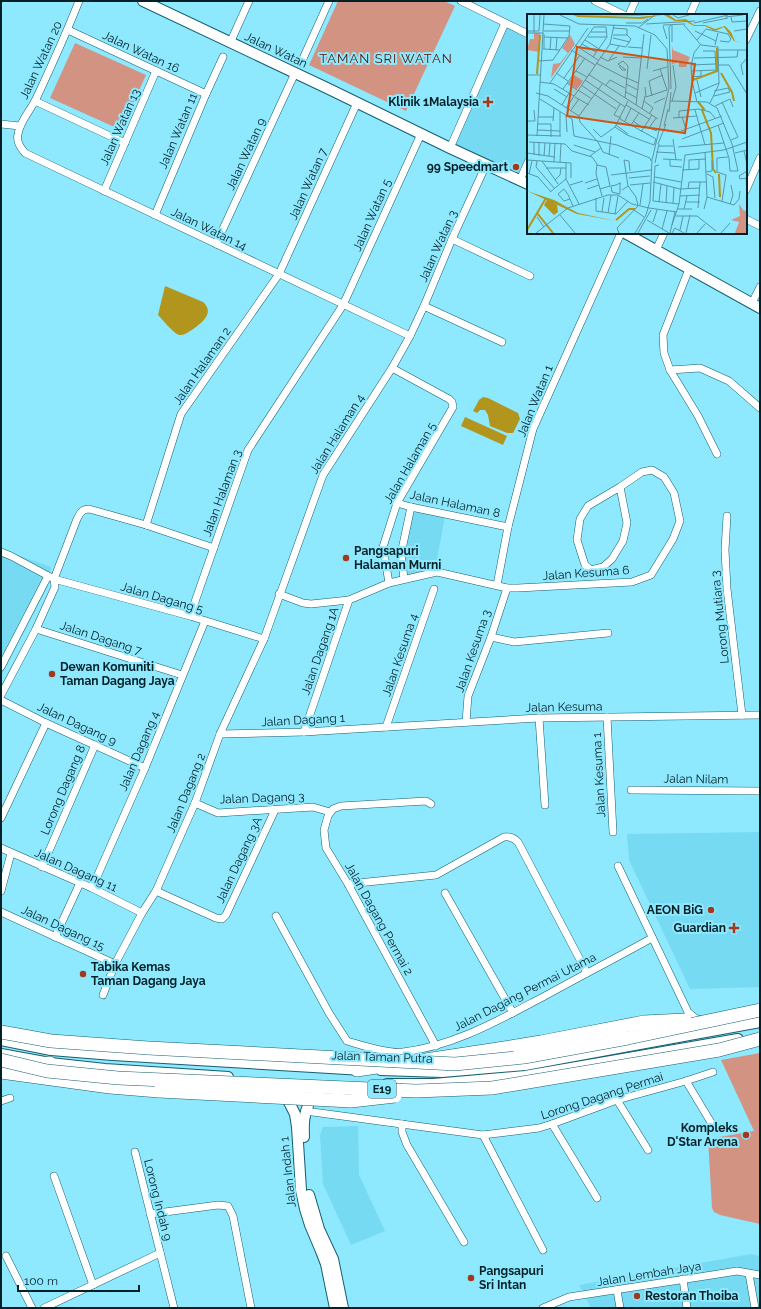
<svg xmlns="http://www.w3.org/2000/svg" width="761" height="1309" font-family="Raleway,sans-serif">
<rect width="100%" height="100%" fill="#8ee8fe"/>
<g fill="#77daf3">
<polygon points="507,27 528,38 528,179 454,145"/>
<polygon points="414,510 445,516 435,570 407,576 403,554"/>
<polygon points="1,549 51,567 48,586 1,677"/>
<polygon points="760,832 760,987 690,989 629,860 627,834"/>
<polygon points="358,1126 359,1175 385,1231 351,1245 323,1184 320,1135 323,1127"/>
<polygon points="751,1254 760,1256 760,1308 591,1308 579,1285"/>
</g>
<g fill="#d39383">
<polygon points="338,1 444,1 455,6 406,111 309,65"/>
<polygon points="75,43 146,75 121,130 50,98"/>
<polygon points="760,1053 760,1224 720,1215 714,1212 712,1208 708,1139 754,1131 721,1060"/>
</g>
<g fill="#b1951c">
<path d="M165 286 203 302C214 312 204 321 196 327 191 330 185 336 179 335 173 333 163 320 158 315Z"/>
<polygon points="483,397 488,398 518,413 520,419 513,433 507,433 490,426 488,415 485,410 480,410 477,413 473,411 479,400"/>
<polygon points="465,417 507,436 503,445 461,426"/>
</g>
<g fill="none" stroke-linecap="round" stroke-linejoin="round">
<g stroke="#145f6f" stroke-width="8">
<g id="street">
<path d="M79 1C66 34 51 67 36 99 30 111 20 121 18 134 16 142 21 148 25 153L410 336"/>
<polyline points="461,1 528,34"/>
<polyline points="595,1 624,15"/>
<polyline points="629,15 635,1"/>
<polyline points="690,15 696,1"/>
<polyline points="68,30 206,94"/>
<polyline points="746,40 760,11"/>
<polyline points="230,43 249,1"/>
<polyline points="301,63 329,1"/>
<polyline points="35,101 125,143"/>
<polyline points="1,124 20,126"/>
<polyline points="450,148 505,23"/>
<polyline points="520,180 528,162"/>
<polyline points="746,190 760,158"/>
<polyline points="104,191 156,71"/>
<polyline points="155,215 206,94 223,57"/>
<polyline points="746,219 760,226"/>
<polyline points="452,239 530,276"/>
<polyline points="216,244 295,73"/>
<polyline points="656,250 664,233"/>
<polyline points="689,269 663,335 664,353 670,370 698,416 717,454"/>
<polyline points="752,303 760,287"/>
<polyline points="424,306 502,342"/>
<polyline points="670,370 700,368 729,381 760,408"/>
<polyline points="397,503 411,507 508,527"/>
<polyline points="727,516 725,550 727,589 742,715"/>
<polyline points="146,525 181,414 279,274 357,103"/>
<polyline points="1,552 11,556 54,579 190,616 264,639"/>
<polyline points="404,579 401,554 411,507"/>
<polyline points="389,583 383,547 397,503 453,407 452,402 449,399 392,368"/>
<polyline points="497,585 508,527 533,429 621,233"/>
<polyline points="279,594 303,603 311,604 349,600 389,583 437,572 507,588 518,588 632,582 651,575 673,539 680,521 674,493 664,477 652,470 642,472 620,487 627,523 623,541 612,559 603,567 591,570 585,565 577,540 580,519 588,506 620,487"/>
<polyline points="190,616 248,450 343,305 421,134"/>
<polyline points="36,629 182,675"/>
<polyline points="491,637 514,642 608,633"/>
<polyline points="1,667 48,576"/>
<path d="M1 695 36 629 55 587 54 579 77 519C80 513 82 509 89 509L146 525 214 548"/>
<polyline points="1,700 46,723 145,768"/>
<polyline points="607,717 613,832"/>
<polyline points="539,718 545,805"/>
<polyline points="466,722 468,696 491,637 507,588"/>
<polyline points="386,727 434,589"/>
<polyline points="304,732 349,600"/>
<polyline points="220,734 304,732 539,718 760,715"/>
<polyline points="631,790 760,791"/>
<polyline points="195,803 218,813 313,807 330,812"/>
<polyline points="431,804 426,801 341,806 333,809 328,816 324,830 326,848 348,884 436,1046"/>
<polyline points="1,818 46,723"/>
<polyline points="1,848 92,888 142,913"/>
<polyline points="618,866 688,1012 695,1018 703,1021"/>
<polyline points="42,867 95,745"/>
<path d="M348 884 436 875 504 837C510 836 514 838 518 842L587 973"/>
<polyline points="92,888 145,768 205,621"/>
<polyline points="1,891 11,853"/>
<polyline points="156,891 216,918 222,919 226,915 275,810"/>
<polyline points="445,893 513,1013"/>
<polyline points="1,912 115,964"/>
<path d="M276 916 329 1013 347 1041C361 1045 388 1054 403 1052 454 1046 499 1020 543 997 579 977 616 958 652 938"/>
<polyline points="55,937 80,883"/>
<polyline points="103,995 115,964 142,913 156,891 195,803 220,734 264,639 323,475 392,368 410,336 424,306 452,239 486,165"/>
<polyline points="686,1081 715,1129"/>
<polyline points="617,1100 648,1150"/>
<polyline points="1,1101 10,1098"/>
<polyline points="305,1111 483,1135 539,1128 552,1124 617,1100 686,1081 713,1072"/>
<polyline points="402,1124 402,1132 407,1145 464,1242"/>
<polyline points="552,1124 597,1198"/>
<polyline points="483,1135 543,1250"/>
<polyline points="135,1152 174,1308"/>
<polyline points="54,1176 93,1285"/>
<polyline points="150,1214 218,1205 228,1206 233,1216 251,1308"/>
<polyline points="6,1256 32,1308"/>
<polyline points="749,1274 755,1308"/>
<polyline points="683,1279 687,1308"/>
<polyline points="617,1290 620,1308"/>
<polyline points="44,1308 160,1253"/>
<polyline points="543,1308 569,1297 712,1275 737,1271 760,1275"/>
</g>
</g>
<g stroke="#145f6f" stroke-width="12">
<g id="secondary">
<polyline points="143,1 329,89 450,148 528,184"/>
<polyline points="625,233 760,308"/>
<polyline points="1,1040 51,1050 113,1055 363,1070"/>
<polyline points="1,1054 50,1063 105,1069 228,1077"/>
<polyline points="381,1070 442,1072 525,1065 760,1022"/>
<polyline points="387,1084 433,1084 525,1076 738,1039"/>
<polyline points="285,1094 295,1114 297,1127 301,1190 305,1209 310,1225 321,1251 326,1264 335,1308"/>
<path d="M304 1137C303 1117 305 1112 313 1093"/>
<polyline points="309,1195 319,1229 333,1259 343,1308"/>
</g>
</g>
<g stroke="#145f6f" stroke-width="14">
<g id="highway">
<polyline points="426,1060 517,1046"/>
<polyline points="28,1065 50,1063"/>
<polyline points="357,1070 396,1064"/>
<polyline points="1,1072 110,1087 159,1091"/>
</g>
</g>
<use href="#street" stroke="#fff" stroke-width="7"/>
<use href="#secondary" stroke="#fff" stroke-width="10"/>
<use href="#highway" stroke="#fff" stroke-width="13"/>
<g stroke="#145f6f" stroke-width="14" stroke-linecap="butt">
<g id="highway-bridge">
<polyline points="1,1032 51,1041 148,1048 455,1064 524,1057 628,1038 760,1010"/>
<polyline points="517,1046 541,1042 644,1022 685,1020"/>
<polyline points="1,1060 47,1071 118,1078 416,1091 492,1088 719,1050 760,1039"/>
<polyline points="159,1091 351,1101 395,1096"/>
</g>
</g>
<use href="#highway-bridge" stroke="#fff" stroke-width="13"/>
</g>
<g fill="#a1391e" stroke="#8ee8fe" stroke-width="1.5">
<path d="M486 96h4v4h4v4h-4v4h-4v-4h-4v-4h4z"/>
<circle cx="516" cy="167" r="4"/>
<circle cx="346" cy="558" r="4"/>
<circle cx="52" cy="674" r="4"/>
<circle cx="711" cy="910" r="4"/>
<path d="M732 922h4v4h4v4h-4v4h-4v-4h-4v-4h4z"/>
<circle cx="83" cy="974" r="4"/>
<circle cx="746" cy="1135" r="4"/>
<circle cx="471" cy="1278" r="4"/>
<circle cx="637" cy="1296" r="4"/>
</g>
<g text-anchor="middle" stroke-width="4" stroke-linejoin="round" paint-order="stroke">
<rect fill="#8ee8fe" stroke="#2d5c68" stroke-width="1" x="368" y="1080" width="28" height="18" rx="3"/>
<g font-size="11" font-weight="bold" fill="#032027">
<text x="382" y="1093">E19</text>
</g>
<g font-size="12" fill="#032027" stroke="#8ee8fe">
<text transform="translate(276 50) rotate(25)" y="4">Jalan Watan</text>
<text transform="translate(141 52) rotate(25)" y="4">Jalan Watan 16</text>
<text transform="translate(41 60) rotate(-65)" y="4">Jalan Watan 20</text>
<text transform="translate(120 127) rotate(-66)" y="4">Jalan Watan 13</text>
<text transform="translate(178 131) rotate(-67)" y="4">Jalan Watan 11</text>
<text transform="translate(246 154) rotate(-65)" y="4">Jalan Watan 9</text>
<text transform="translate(308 184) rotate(-66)" y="4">Jalan Watan 7</text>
<text transform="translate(372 215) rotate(-66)" y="4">Jalan Watan 5</text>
<text transform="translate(209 229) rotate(26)" y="4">Jalan Watan 14</text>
<text transform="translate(438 246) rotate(-66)" y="4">Jalan Watan 3</text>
<text transform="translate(202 366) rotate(-55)" y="4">Jalan Halaman 2</text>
<text transform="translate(535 401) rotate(-68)" y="4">Jalan Watan 1</text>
<text transform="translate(337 434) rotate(-58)" y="4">Jalan Halaman 4</text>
<text transform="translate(410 463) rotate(-60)" y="4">Jalan Halaman 5</text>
<text transform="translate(222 493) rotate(-70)" y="4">Jalan Halaman 3</text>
<text transform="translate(455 504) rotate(12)" y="4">Jalan Halaman 8</text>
<text transform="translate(586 573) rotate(-4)" y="4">Jalan Kesuma 6</text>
<text transform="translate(162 598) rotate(16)" y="4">Jalan Dagang 5</text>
<text transform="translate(720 617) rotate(-96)" y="4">Lorong Mutiara 3</text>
<text transform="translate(101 638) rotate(18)" y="4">Jalan Dagang 7</text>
<text transform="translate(320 651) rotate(-71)" y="4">Jalan Dagang 1A</text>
<text transform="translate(473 651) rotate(-71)" y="4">Jalan Kesuma 3</text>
<text transform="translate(400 655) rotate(-71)" y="4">Jalan Kesuma 4</text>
<text transform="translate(564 707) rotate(-1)" y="4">Jalan Kesuma</text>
<text transform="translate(303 720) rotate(-3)" y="4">Jalan Dagang 1</text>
<text transform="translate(77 724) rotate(25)" y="4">Jalan Dagang 9</text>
<text transform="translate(139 751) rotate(-67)" y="4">Jalan Dagang 4</text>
<text transform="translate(599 775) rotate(-93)" y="4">Jalan Kesuma 1</text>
<text transform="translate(696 779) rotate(1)" y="4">Jalan Nilam</text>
<text transform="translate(63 790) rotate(-67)" y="4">Lorong Dagang 8</text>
<text transform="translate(186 793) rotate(-68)" y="4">Jalan Dagang 2</text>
<text transform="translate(262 798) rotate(-2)" y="4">Jalan Dagang 3</text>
<text transform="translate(239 860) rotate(-65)" y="4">Jalan Dagang 3A</text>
<text transform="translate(76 870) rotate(24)" y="4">Jalan Dagang 11</text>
<text transform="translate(379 919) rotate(61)" y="4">Jalan Dagang Permai 2</text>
<text transform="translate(63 928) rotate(25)" y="4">Jalan Dagang 15</text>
<text transform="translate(525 992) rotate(-27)" y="4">Jalan Dagang Permai Utama</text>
<text transform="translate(382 1057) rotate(2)" y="4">Jalan Taman Putra</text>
<text transform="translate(602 1096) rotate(-18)" y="4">Lorong Dagang Permai</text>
<text transform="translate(288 1172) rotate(-96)" y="4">Jalan Indah 1</text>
<text transform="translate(158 1200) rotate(76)" y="4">Lorong Indah 9</text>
<text transform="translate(649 1274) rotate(-9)" y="4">Jalan Lembah Jaya</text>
</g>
<g font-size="12" font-weight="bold" fill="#032027" stroke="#8ee8fe" text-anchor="end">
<text x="479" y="106">Klinik 1Malaysia</text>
<text x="508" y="171">99 Speedmart</text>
<text x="354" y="555" text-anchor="start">Pangsapuri<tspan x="354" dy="14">Halaman Murni</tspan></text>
<text x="60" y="671" text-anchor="start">Dewan Komuniti<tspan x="60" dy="14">Taman Dagang Jaya</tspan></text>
<text x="703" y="914">AEON BiG</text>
<text x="726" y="932">Guardian</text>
<text x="91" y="971" text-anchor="start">Tabika Kemas<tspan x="91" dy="14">Taman Dagang Jaya</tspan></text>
<text x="738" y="1132">Kompleks<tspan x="738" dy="14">D'Star Arena</tspan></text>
<text x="479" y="1275" text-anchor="start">Pangsapuri<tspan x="479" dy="14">Sri Intan</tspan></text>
<text x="645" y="1300" text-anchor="start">Restoran Thoiba</text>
</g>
<g font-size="13" letter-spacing="1" fill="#551303" stroke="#8ee8fe">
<text x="386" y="63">TAMAN SRI WATAN</text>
</g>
</g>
<g transform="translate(527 14)">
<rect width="220" height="220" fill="#8ee8fe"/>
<path d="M48 1H121L112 2ZM7 19H13L12 38 0 36 3 25H7ZM43 21 48 30 24 64 26 50 33 49 41 39 35 34ZM145 32 146 36 163 43 159 53H152V48L145 50ZM47 61 56 67 50 75 41 69ZM212 190 217 197 220 196V219H208L212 208 204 206 213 202Z" fill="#d39383"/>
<path d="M46 1 111 3 135 1 115 5 51 3ZM137 1H142L149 6 159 5 167 11H178L188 15 198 12 204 18 208 27 220 30 207 27 197 13 188 17 178 12H167L158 7H148ZM0 177 27 186 51 199 89 207 50 200ZM20 186 30 191 31 198 27 201 17 191Z" fill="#b1951c"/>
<path fill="none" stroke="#b1951c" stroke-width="2" d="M194 59 205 78 207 87M10 60 13 21M166 66 190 57V34M171 88 177 95 175 96 184 119 186 155 189 159M192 160 193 183M10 199 26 219M89 206 102 195H108M0 216 19 184"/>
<path fill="none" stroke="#5698a8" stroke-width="1" d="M33 1 52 10 108 12 128 21 140 35 142 74 125 146 123 187 119 201 108 219M146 1 151 4 162 1M198 3 216 1M204 3 205 8 220 7M99 9H115L121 5M167 9 201 1M176 9 201 4M119 10 168 7M136 11 158 10M145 11V28M157 11 174 31 191 33 192 70 183 89M136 12 140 25M86 14 100 15V21M111 14 128 1M0 17H12L13 1M17 17H42M168 17 189 27M207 17 220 15M64 18H79M0 19H16M7 19V1M17 23 41 24M61 23H80M86 24 103 28M58 26 77 38M170 26 179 15 201 20 204 25 202 28 193 27M55 30 69 38M83 30 99 33 104 25 100 21H86M48 31 71 46M188 31 191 19M101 33 115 34M52 34 67 13H79L80 23 66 43M16 35 33 36M17 35V20M23 36 24 23M29 36 30 23M44 36 68 51M192 36H220M73 43 81 47 90 43M96 43 114 44M167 44 210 43 211 36M82 46 92 32M12 47 26 46 42 22 43 12 16 10M69 49 100 65M165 51 188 50M192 51H202L220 80M92 52 95 56H99L91 50 96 47 101 52 98 84M120 55 124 21M133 55 140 76M49 57 60 63M126 57 140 53M164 57 189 56 188 37H176M29 59 41 67M61 60 131 105M0 61H13M216 61 214 51 220 44M165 63 174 62V56M37 64 53 41M100 64 111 69M58 66 98 93M170 66 174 83M13 68 27 70 47 82M23 69 61 14M40 69 50 76M99 70 111 76M54 71 89 95M79 71 83 66 98 74M118 73 119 83 140 76M27 75 40 83M36 75 58 44M144 75 142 13 144 11M51 76 65 85M99 78 110 84M9 79 21 82 52 102M168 79 192 69M125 82 122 67 136 61M187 82 203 78 201 74 187 77M48 83 62 91M13 85 45 105 47 122 90 131 123 144 124 147M117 87 126 94 123 99M143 87 180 88 190 94 205 130 211 157H203L202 144 191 111M145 87 149 73 146 51M170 88 165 67 164 52 167 39 173 31M195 88 211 123 204 126M127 89 138 84M93 90 87 101 94 104M35 91 42 79M99 91 122 105M109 91 117 20M188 92 203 85 206 93M39 94 83 30 87 11M115 95 118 82M44 96 52 85M168 96 178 131M142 98 144 78M39 101 40 118M52 102 53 108 71 128 76 138M52 102 76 69M11 103H26M155 103 159 115M146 104 170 102M152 104V97L172 95 183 98 188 104M0 107H8L7 96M26 107 27 94M98 107 104 94M106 107 116 114M11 110H24V123M89 111 101 120M104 111 112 99M117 112 130 117M137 112 141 95M88 113 100 121 127 131 129 125 93 105M122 114 129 104M66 115 74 123 88 113 101 87M10 116 33 117M154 117 195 102M114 118 125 101M0 121 34 122M10 122 17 1M33 122V98M146 125 149 146M155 125 197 109M2 128 38 130 45 137 65 143 70 150 69 160 75 182M131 130 139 110M47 131 68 138M132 132H146M151 133 197 129M217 137 220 150M76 138 92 144M129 138 148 139M0 139 28 143M208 139 220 136M7 141V128M82 141 84 122M12 142V129M17 142 18 129M22 142 23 129M63 142 74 134M136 145 155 146M0 146 44 149V164M143 146V152L155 153M10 147 9 153 27 174M15 147 31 170M27 148 28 129M33 148 34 129M39 149V165M128 149 132 130M70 151 79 153 83 172 73 175M132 151 128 152 126 187 152 190M19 154H39M155 156 172 155V145M162 156V146L179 145M220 157 212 162 213 165 220 164M179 158 185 157V146M0 159 11 163 24 178M2 160 5 147M180 160 186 163 188 184M84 161 124 156M128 163 154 168M102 164 123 162M219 164 220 178M39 165 52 190M28 166 33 161 34 154M126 168 153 175 173 174M58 169 70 165M93 169V180L85 178 84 172 89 171 93 169H94M43 171 56 167M103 171 123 169M60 175 72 171M161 175 162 168H180M95 176 101 172 97 146 102 147 103 157M23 178 39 165M153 182 173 181M180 183 207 191 212 185 213 177M69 184V197L89 200 101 187M43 185 37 187 31 180 37 175 42 182V183L46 192M195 187 199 161 190 158V144L201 143M132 188 134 170M159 188H173M139 189 140 172M146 189 147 174M203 190 206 181 204 171M113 191 116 170M171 194 173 168M150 195H165M157 195 160 182M177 195 180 183 178 138M107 196 117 203M75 198 77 184M81 199 84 181M88 200 91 182M33 201 48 219M149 202H170L189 217M10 203 17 213M120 206 142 219M126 208 130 196M145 211 152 190 158 141 197 136 220 128M135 215 140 197M153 216 156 202M9 219 41 194 81 181H91L105 190 122 194 150 198M92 219 90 214 111 192 109 183 101 172M111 219 124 196M143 219 148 198M145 219 148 214 157 219M159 219 163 201M170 219 178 210M194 219 203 209"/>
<path fill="#d1530f" fill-opacity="0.15" stroke="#d1530f" stroke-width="2" d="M50 33 168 50 158 119 40 102Z"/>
<rect width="220" height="220" fill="none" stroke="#032027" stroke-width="2"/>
</g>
<rect width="761" height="1309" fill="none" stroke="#032027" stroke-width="4"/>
<path d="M18 1285v6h121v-6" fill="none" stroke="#032027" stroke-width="2"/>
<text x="24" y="1285" font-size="12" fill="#032027" stroke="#8ee8fe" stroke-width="3" paint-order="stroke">100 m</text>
</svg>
